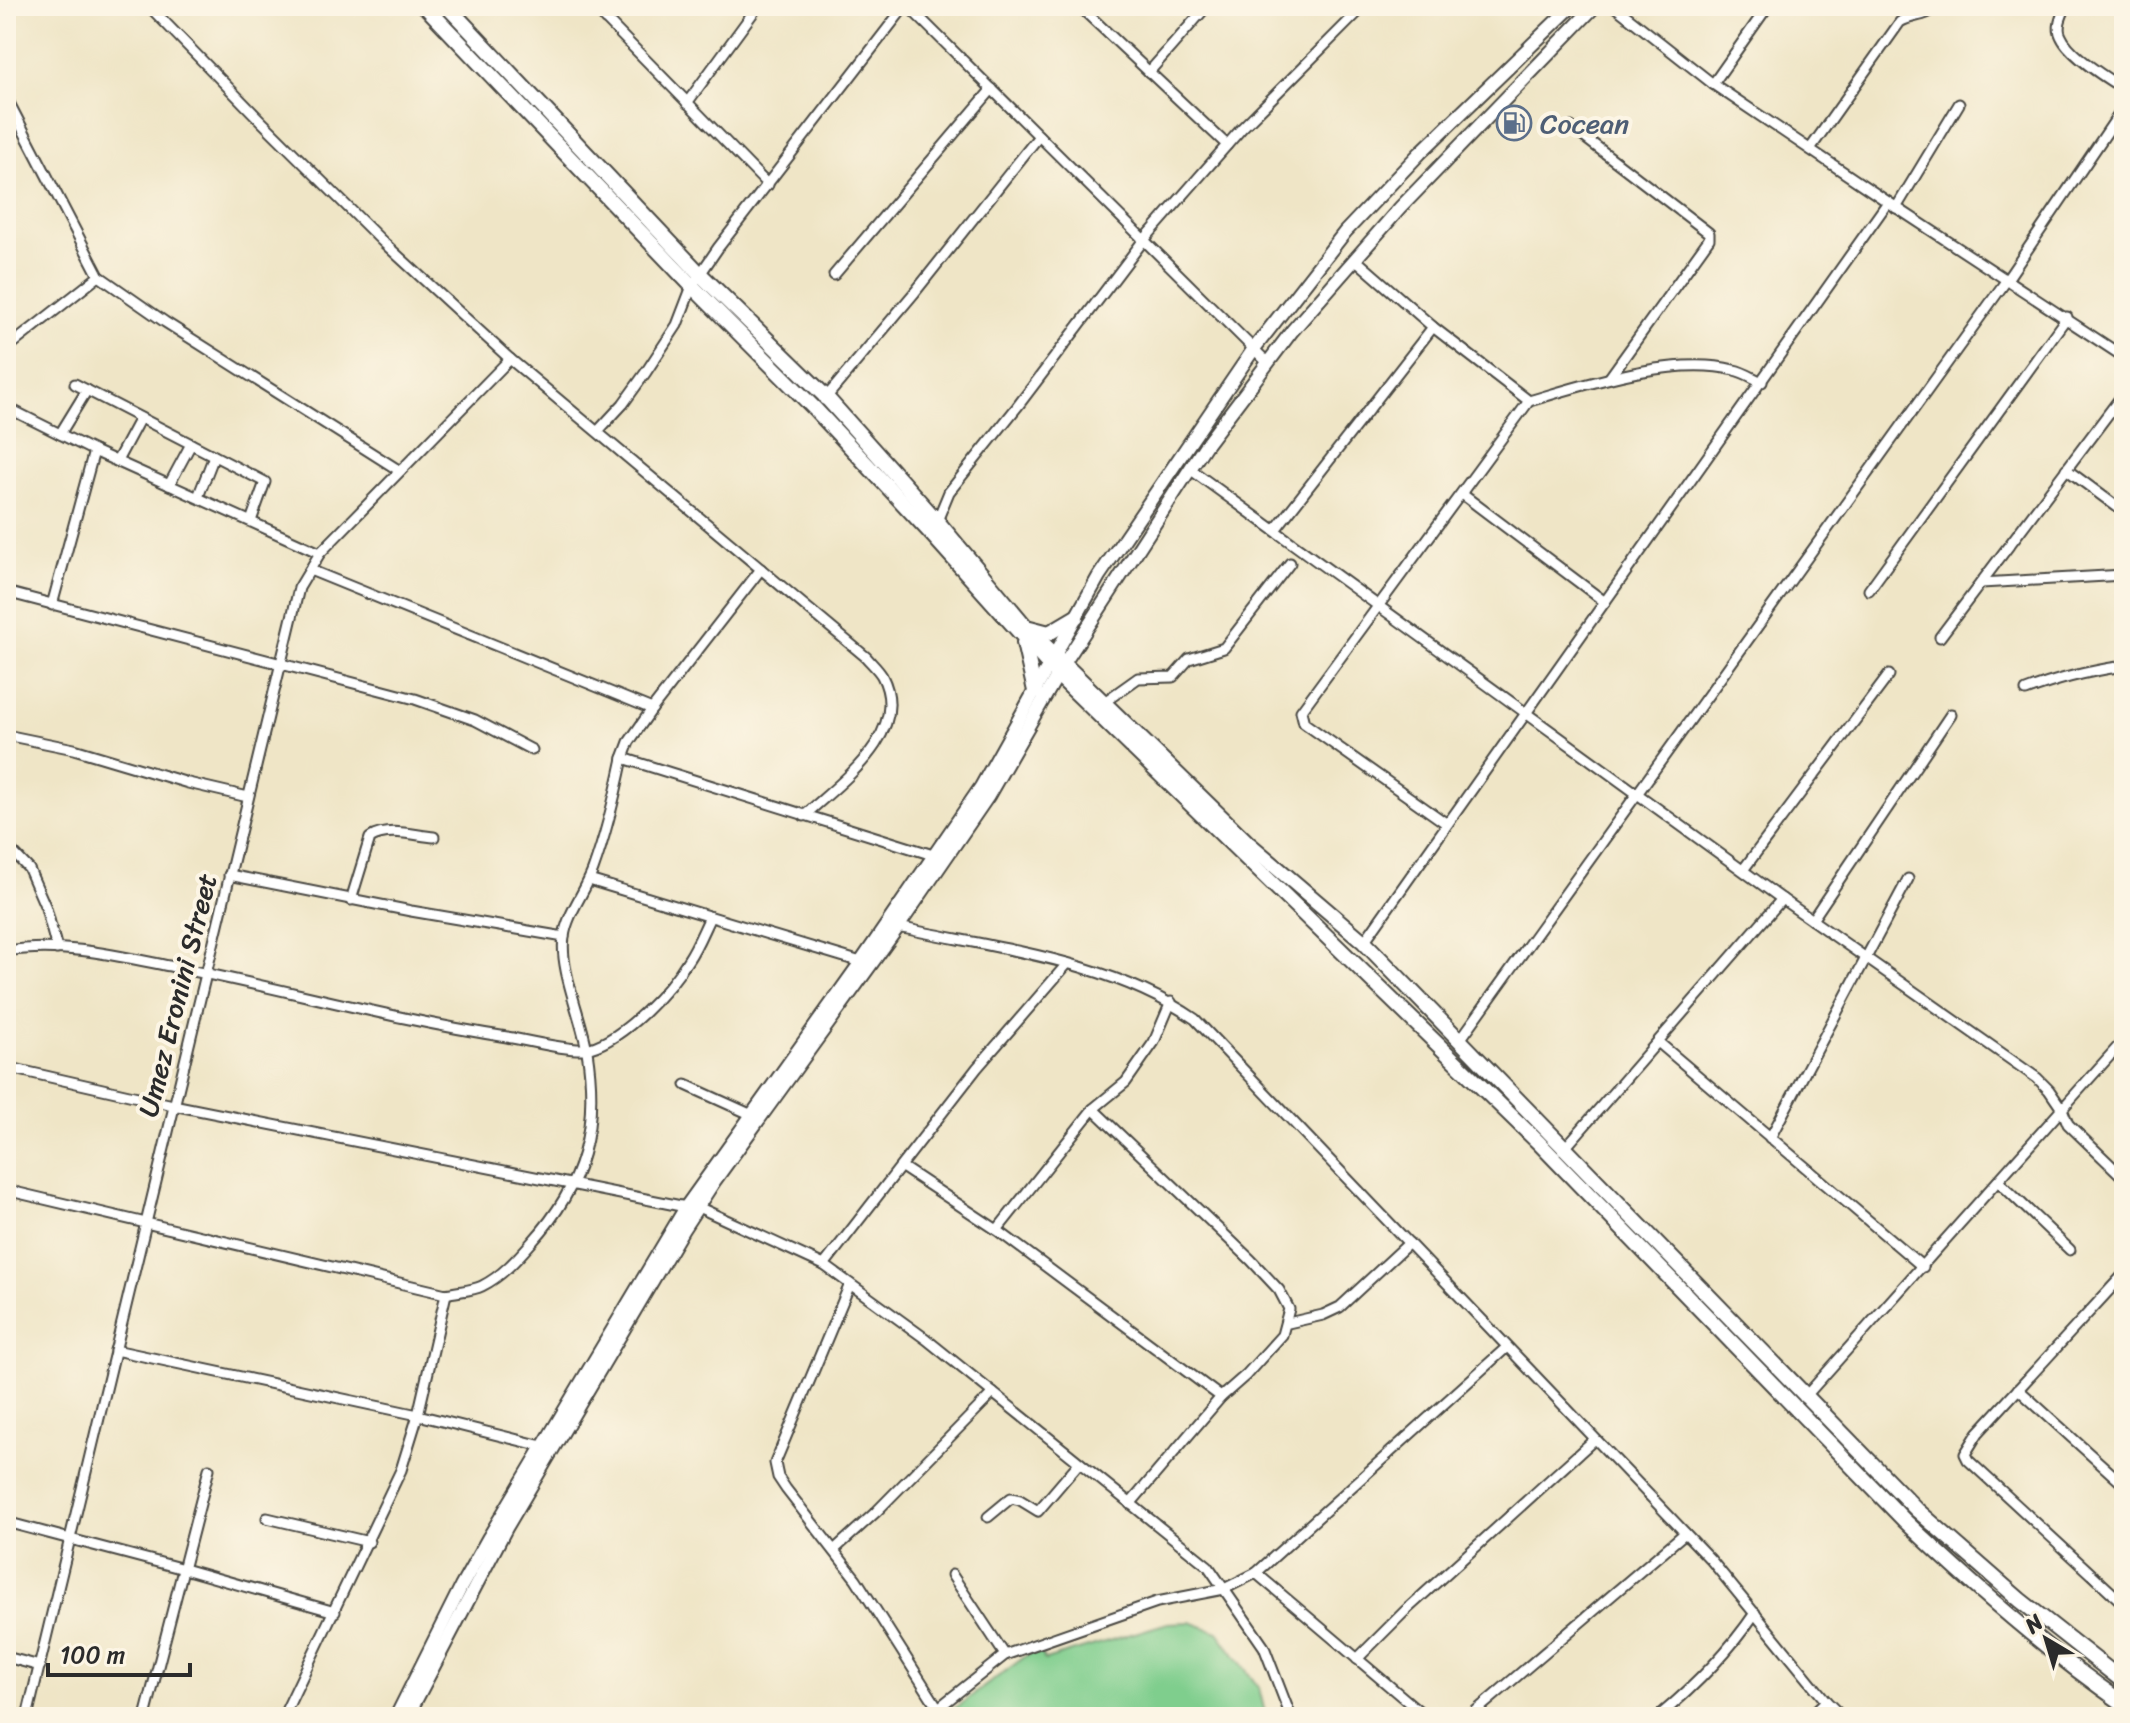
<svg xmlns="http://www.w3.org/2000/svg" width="2130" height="1723" font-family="Sriracha,sans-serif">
<rect width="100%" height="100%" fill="#fcf5e5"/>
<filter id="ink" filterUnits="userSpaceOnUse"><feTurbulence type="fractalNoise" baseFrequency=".0125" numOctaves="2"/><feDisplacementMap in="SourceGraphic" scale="16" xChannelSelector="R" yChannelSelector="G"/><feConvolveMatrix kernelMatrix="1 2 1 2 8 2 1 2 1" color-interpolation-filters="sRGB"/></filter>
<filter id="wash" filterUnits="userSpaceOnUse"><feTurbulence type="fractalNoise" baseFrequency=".006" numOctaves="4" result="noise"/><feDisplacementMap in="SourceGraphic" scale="32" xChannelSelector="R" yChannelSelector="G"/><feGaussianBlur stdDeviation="1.8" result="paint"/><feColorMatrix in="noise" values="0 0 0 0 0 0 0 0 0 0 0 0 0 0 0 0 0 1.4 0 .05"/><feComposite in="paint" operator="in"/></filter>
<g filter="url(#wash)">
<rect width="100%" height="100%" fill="#efe5c6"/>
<polygon fill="#7fce8d" stroke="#557c5c" stroke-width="2" points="1190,1622 1218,1632 1259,1688 1266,1717 943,1717 1037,1648 1045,1660 1168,1623"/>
</g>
<g filter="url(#ink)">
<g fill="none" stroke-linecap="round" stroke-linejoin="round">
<g stroke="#484742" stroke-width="13">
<g id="street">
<path d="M149 6 260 120 383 242 510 359 866 657C871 663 878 669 882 676 912 734 840 782 804 816"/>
<polyline points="593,6 768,185"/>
<polyline points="908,6 1268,363"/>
<polyline points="1079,6 1227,145"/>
<polyline points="1614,6 1713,84 1888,202 2124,357"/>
<path d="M2066 6C2062 15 2056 27 2061 36 2069 55 2106 78 2124 89"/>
<polyline points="605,19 615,6"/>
<polyline points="1149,72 1207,6"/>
<polyline points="1713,84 1768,6"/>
<polyline points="6,97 99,276 165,322 400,471"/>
<polyline points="687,103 758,6"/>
<polyline points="1571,127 1709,233 1709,239 1610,377"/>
<path d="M1810 149 1900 22C1913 14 1926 18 1936 6"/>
<polyline points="1896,208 1959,104"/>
<path d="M1355 259 1433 327 1529 401C1587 384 1674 355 1734 370 1744 372 1753 378 1762 382"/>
<polyline points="834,275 992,89"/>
<polyline points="6,349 99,276"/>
<polyline points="75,384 265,482 251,521"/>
<polyline points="824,400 915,292 1039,136"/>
<polyline points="6,407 94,451 320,553"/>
<polyline points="598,431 623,404 646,372 677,325 692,286 718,248 905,6"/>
<polyline points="60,434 87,390"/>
<polyline points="117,461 140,418"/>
<polyline points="1190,469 1782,899 2037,1078 2049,1090 2062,1109 2124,1040"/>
<polyline points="2066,469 2124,512"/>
<polyline points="169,485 191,444"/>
<polyline points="1462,494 1605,602"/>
<polyline points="198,497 214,456"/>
<polyline points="937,521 949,492 1017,407 1143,241 1242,128 1364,6"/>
<polyline points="1275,530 1433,327"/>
<polyline points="310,570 652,709"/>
<polyline points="1981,583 2124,575"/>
<polyline points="1869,590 2067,317"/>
<polyline points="6,592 415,699 475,720 532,750"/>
<polyline points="52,605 94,451"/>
<polyline points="1940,637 2124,393"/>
<path d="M2026 691C2059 678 2090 671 2124 666"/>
<polyline points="1103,703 1138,678 1173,677 1189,659 1224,648 1290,563"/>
<polyline points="6,735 74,749 188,783 248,797"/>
<polyline points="623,758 933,855"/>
<polyline points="1447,824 1304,723 1301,711 1529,401"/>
<polyline points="6,845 29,869 46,908 57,949"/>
<polyline points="1743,870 1889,675"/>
<polyline points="229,875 411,911 564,937"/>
<polyline points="589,880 861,962"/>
<path d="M351 900 370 838C388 827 413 835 434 837"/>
<polyline points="1812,920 1951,714"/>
<path d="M898 927C999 949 1109 960 1195 1019L1711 1560 1826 1701 1809 1717"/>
<polyline points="1364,942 1888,202"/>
<path d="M6 951C63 942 118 956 174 967 285 989 395 1020 507 1037 524 1040 577 1053 590 1048 625 1038 670 990 688 960 697 947 703 931 710 917"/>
<polyline points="1460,1040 2006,281 2124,107"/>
<polyline points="1658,1042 1923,1267"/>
<polyline points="6,1067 173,1105 686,1207"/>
<polyline points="686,1085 750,1114"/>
<polyline points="1093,1109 1251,1260 1279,1290 1289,1309 1282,1335 1246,1375 1221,1397 1130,1504"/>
<polyline points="1770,1138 1908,879"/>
<polyline points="1565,1148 1782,899"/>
<polyline points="902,1167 997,1230 1221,1397"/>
<polyline points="1998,1181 2070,1250"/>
<path d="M6 1190 446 1294C457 1291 472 1291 482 1286 502 1276 517 1259 532 1242 584 1185 599 1127 587 1051 582 1018 559 969 564 937 567 914 585 892 593 870 606 834 615 796 623 758L629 742 652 709 761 569"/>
<polyline points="698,1207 824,1265 926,1339 1208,1566 1264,1647 1291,1717"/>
<polyline points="997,1230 1093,1109 1126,1082 1154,1042 1171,1002"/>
<polyline points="824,1265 977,1068 1067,964"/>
<polyline points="2124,1274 1978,1433 1965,1454 1968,1460 2124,1604"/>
<polyline points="850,1284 775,1463 778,1477 786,1489 856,1579 938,1708"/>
<polyline points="1288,1323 1323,1315 1340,1307 1409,1243"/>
<polyline points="115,1350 418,1415 542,1446"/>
<polyline points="2018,1389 2124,1485"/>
<polyline points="1804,1398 2062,1109 2068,1124 2124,1178"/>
<polyline points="988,1517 1011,1498 1020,1500 1038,1511 1079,1463"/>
<polyline points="267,1518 369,1542"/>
<polyline points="6,1522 184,1569 335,1612"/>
<polyline points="834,1550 876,1512 993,1393"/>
<polyline points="1256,1573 1426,1717"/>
<polyline points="952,1575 1005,1655"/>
<polyline points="6,1657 40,1666"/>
<polyline points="1357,1659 1405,1611 1595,1439"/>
<polyline points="1826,1701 1842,1717"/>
<polyline points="27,1717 299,588 320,553 510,359"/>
<polyline points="145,1717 209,1469"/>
<polyline points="283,1717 401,1470 418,1415 446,1294"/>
<polyline points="927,1717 1005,1655 1157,1602 1224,1589 1256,1573 1507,1347"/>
<polyline points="1469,1717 1685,1533"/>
<path d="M1658 1717C1695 1686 1728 1653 1755 1613"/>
</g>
</g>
<g stroke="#484742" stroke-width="16">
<g id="secondary">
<polyline points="396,1717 461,1587 489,1537 686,1207 861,962 981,787 1099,576 1253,350 1345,232 1420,153 1572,6"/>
<polyline points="407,1717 506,1528 683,1229 715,1180 898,927 988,796 1065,662 1205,446 1292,331 1400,208 1595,6"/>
</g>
</g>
<g stroke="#484742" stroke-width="18">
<g id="primary">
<path d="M425 6 692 286 816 410 928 530 1058 675 1539 1143 1904 1520C1973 1586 2046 1650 2124 1704"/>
<polyline points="447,6 700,274 826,397 937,521 1026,627 1248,843 1364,942 1917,1510 2020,1600 2124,1682"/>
<polyline points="1030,628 1049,633 1076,617"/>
<polyline points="1024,643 1035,691"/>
</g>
</g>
<use href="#street" stroke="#fff" stroke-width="9"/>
<use href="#secondary" stroke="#fff" stroke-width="12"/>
<use href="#primary" stroke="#fff" stroke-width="14"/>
</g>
</g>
<defs>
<g id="fuel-ring" transform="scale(1.8)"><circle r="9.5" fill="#fcf5e5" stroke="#5c6f8a" stroke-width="1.5"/><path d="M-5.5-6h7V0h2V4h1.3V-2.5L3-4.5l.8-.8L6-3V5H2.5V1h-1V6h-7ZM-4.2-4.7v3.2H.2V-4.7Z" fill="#5c6f8a"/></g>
</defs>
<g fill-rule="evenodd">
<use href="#fuel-ring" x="1514" y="123"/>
</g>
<g text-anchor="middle" stroke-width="8" stroke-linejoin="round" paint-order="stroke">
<g font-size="28" fill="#4e5e75" stroke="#fcf5e5" text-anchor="start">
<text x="1540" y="133">Cocean</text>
</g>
<g font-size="28" fill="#2b2b2b" stroke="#fcf5e5">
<text transform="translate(177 995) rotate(-76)" y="10">Umez Eronini Street</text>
</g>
</g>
<rect width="2130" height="1723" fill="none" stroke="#fcf5e5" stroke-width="32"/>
<g transform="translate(2046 1639) rotate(322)" stroke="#fcf5e5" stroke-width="6" paint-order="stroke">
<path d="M0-6L14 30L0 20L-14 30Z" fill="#2b2b2b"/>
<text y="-12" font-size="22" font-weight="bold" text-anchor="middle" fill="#2b2b2b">N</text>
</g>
<path d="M48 1663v12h142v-12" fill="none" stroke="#2b2b2b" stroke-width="4"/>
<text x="60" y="1663" font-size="24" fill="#2b2b2b" stroke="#fcf5e5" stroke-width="6" paint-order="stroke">100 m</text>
</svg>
